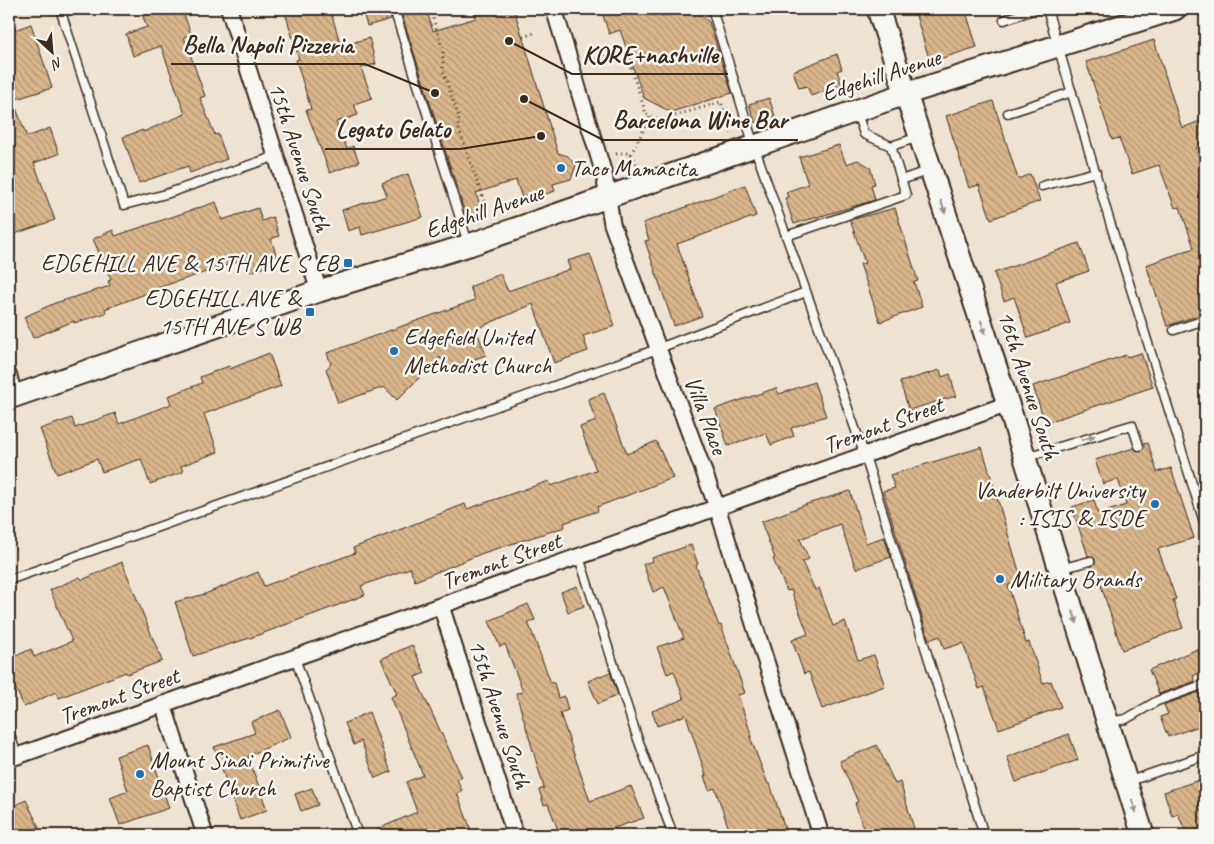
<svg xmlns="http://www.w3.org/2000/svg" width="1214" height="844" font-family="Caveat,sans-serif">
<defs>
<pattern id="building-back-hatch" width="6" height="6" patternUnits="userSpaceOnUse" patternTransform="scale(1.25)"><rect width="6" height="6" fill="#dab68b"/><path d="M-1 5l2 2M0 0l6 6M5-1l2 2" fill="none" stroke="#b29471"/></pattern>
</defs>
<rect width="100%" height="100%" fill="#eee3d3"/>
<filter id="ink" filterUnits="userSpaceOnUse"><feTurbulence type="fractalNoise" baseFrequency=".02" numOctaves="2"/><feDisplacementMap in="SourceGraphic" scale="10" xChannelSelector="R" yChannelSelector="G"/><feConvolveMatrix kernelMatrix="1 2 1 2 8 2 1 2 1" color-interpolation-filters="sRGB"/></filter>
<g filter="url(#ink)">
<g fill="url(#building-back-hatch)" stroke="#3b2a1e">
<polygon points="140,9 182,9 191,34 184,37 205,96 200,98 215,135 218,134 227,159 190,173 188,166 139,183 123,137 143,130 143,132 185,114 161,46 133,56 126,34 147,27"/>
<polygon points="284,9 330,9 341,46 369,38 376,64 361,68 372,98 354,104 358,115 336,122 347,149 353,146 359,162 330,173 306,110 311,109 296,60 299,59"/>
<polygon points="362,9 388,9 391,19 367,26"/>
<polygon points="400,9 426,9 433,31 476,18 473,9 514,9 558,153 568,156 576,166 571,179 553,184 555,191 523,201 516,180 476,193 483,214 467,219"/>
<polygon points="601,9 659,9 662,16 685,9 694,9 709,22 732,93 671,112 644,98 620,30 609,34"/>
<polygon points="914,9 965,9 977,47 930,62"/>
<polygon points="31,24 52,88 13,100 27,137 50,128 59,154 34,163 55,220 9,236 9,32"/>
<polygon points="1154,40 1182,128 1200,121 1205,137 1205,144 1196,148 1205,172 1205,313 1167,326 1146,265 1194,248 1180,207 1175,208 1159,165 1132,174 1119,138 1112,140 1086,62"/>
<polygon points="837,54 842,69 837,71 842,85 811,96 807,86 799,88 793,71"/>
<polygon points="769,98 775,116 755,123 749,104"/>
<polygon points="993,101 1018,179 1030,174 1040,201 991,219 979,185 969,188 946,116"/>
<polygon points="839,145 846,164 858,160 870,167 875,184 871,185 875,200 794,224 785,198 788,197 786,192 808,184 799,157"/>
<polygon points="408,174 423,217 362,235 360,227 348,231 342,210 387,196 382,183"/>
<polygon points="745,185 756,216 677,244 702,316 674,326 645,241 649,240 643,223"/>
<polygon points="216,202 222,220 258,208 262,221 273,217 279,236 271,239 279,263 250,272 246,259 148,291 148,293 105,309 106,313 74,323 74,321 33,338 24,317 55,303 110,286 108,281 111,280 93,239 113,230 115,236"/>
<polygon points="895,208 918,281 914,282 922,307 880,322 860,264 865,263 850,220"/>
<polygon points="1079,243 1089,271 1056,282 1070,323 1028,338 1014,297 1004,301 994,273"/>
<polygon points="590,254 615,326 583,336 588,351 554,363 533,304 476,329 486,355 445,370 440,357 397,400 384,387 338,403 326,369 331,364 327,353 475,300 470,287 500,274 508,291 570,269 567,261"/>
<polygon points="269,353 281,386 204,414 218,452 181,466 183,472 150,484 141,459 102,472 97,459 57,474 40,429 72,418 75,428 115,413 119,424 171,404 168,396 202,383 200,377 229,366 230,369"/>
<polygon points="1141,353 1153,387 1045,423 1033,386 1126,355 1127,357"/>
<polygon points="940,370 942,377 950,374 956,396 909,410 900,382"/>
<polygon points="814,382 826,416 791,428 794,436 771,445 766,433 728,446 715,409 776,388 779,394"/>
<polygon points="604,393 627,454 656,441 673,478 597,507 598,511 564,523 565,527 483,553 415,581 410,568 361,586 365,595 253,637 193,656 175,602 205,594 258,572 264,586 355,553 353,548 465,504 467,509 549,481 551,486 596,470 580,427 596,421 588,399"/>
<polygon points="1148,443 1157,472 1171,468 1194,538 1158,549 1176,599 1173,600 1183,628 1122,650 1096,570 1093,570 1091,566 1095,563 1095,559 1088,556 1072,507 1094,500 1098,514 1126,505 1118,479 1103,484 1095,460 1134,448 1140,451 1144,444"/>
<polygon points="982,447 1022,581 1008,585 1026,643 1029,642 1043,683 1051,681 1061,707 999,729 984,687 979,689 963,643 944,649 940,636 929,640 883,491 895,488 890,475"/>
<polygon points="850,491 866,543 884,537 891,557 856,569 840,524 800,539 809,559 802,562 815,590 819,588 833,626 845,621 858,660 874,655 885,686 822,709 809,672 804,674 792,640 808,634 791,590 787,591 773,559 775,558 761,522 807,504"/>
<polygon points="691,545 698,564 696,565 700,577 719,626 721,625 745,693 738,695 752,737 750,737 768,784 770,784 787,835 731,835 715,788 709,790 704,776 706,776 686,715 657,726 652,711 684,699 674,671 667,674 657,647 684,638 664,587 653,592 643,564 653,561 652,558"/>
<polygon points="122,562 162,661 127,674 126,672 59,698 56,692 24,707 9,673 9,659 31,649 34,657 72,641 50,590 80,577 82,580"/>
<polygon points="577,586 584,606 568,612 561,592"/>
<polygon points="528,604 535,620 528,622 551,683 554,683 558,698 564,696 568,710 560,713 590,801 631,786 644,818 593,835 560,835 548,804 544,805 539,790 544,788 516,693 523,692 505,644 500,647 489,621"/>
<polygon points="412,645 425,673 415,677 462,777 457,779 462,791 457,793 473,835 364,835 417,812 406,782 423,775 391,697 397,694 381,659"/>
<polygon points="1197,649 1205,670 1193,676 1195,681 1159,694 1149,670"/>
<polygon points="610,672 618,695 598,704 588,681"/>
<polygon points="1199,692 1205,709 1205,724 1168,737 1160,717 1168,714 1164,705"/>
<polygon points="280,710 291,737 248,756 267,810 240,820 214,747 255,733 251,722"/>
<polygon points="369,712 391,772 375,778 361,741 354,745 345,723"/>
<polygon points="1069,734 1078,760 1016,782 1007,757"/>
<polygon points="148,745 169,808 120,825 110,798 128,791 116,756"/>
<polygon points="877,745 895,784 900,782 916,835 865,835 855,803 858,802 840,761"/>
<polygon points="1205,778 1205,835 1187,835 1178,814 1172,816 1164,792"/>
<polygon points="312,788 318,805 301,811 295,794"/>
<polygon points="26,800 39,827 21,835 13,835 9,826 9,808"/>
</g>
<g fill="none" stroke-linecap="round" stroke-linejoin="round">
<g stroke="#3b2a1e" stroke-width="11">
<g id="lane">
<polyline points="60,9 124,205 166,194 276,156"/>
<polyline points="394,9 468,243"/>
<polyline points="712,9 754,146 865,456 984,835"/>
<polyline points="1047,9 1109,219 1205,525"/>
<polyline points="1004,20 1036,9"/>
<polyline points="1008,113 1072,92"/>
<polyline points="891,146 919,137"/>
<polyline points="901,180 930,170"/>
<polyline points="1042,186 1096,172"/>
<polyline points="786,236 906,195 891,146 864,134 857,113"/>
<polyline points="1174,330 1205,320"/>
<polyline points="1026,457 1132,425 1139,446"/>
<polyline points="579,557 635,731 673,835"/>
<polyline points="1060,569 1090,561"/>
<polyline points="9,580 641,355 806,292"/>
<polyline points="295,658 358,835"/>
<polyline points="1110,722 1126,719 1157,701 1205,684"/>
<polyline points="9,731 17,756"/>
<polyline points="1127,782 1205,755"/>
</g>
</g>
<g stroke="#3b2a1e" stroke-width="19">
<g id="street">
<polyline points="229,9 319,291"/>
<polyline points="554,9 604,174 612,224 717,507 821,835"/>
<polyline points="9,376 14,396"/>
<polyline points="441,606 515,835"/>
<polyline points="163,704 205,835"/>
<polyline points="9,759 1008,404"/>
</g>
</g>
<g stroke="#3b2a1e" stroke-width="25">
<g id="secondary">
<polyline points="878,9 1008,404 1143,835"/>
<polyline points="9,398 319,291 469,245 905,94 1175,9"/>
</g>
</g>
<g stroke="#3b2a1e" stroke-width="3" stroke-dasharray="1 4" stroke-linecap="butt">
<polyline points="430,9 443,50 443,70 459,118 458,127 489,215"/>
<polyline points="523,37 537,32"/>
<polyline points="590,61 625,50 646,114 655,119 664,119 721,102 731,133"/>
<path d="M616 154C628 151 634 154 637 166"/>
<polyline points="631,154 650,117"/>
</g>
<use href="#lane" stroke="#f6f6f2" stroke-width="8"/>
<use href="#street" stroke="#f6f6f2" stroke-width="15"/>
<use href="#secondary" stroke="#f6f6f2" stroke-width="21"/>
</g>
<defs><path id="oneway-solid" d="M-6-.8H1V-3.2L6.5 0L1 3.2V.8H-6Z" transform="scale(1.25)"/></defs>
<g fill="#989088">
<use href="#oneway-solid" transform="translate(943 207) rotate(71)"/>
<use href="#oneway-solid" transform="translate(983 327) rotate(72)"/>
<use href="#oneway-solid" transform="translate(1088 438) rotate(-17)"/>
<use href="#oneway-solid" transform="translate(1075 617) rotate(72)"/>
<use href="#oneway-solid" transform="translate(1134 806) rotate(73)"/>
</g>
</g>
<g fill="#1f6fb2" stroke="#f6f6f2" stroke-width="2">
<circle cx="561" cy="168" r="5"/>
<rect x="343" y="258" width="10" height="10" rx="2.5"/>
<rect x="305" y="307" width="10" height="10" rx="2.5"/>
<circle cx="394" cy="351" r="5"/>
<circle cx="1155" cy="504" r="5"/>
<circle cx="1000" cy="579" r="5"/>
<circle cx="140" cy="774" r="5"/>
</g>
<g text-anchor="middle" stroke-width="5" stroke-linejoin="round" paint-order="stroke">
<g font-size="24" fill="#3b2a1e" stroke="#f6f6f2">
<text transform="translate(881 75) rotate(-18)" y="8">Edgehill Avenue</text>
<text transform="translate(300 157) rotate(72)" y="8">15th Avenue South</text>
<text transform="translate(484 211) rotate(-19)" y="8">Edgehill Avenue</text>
<text transform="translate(1029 385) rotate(72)" y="8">16th Avenue South</text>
<text transform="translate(706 415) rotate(69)" y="8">Villa Place</text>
<text transform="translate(883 425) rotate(-20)" y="8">Tremont Street</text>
<text transform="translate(501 561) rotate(-20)" y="8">Tremont Street</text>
<text transform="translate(119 696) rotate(-20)" y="8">Tremont Street</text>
<text transform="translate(500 714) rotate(72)" y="8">15th Avenue South</text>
</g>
<g font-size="24" fill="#3b2a1e" stroke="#f6f6f2" text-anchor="start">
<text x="571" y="176">Taco Mamacita</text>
<text x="338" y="271" text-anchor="end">EDGEHILL AVE &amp; 15TH AVE S EB</text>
<text x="300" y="306" text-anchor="end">EDGEHILL AVE &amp;<tspan x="300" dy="28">15TH AVE S WB</tspan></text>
<text x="404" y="345">Edgefield United<tspan x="404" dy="28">Methodist Church</tspan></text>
<text x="1145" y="498" text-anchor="end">Vanderbilt University<tspan x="1145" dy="28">: ISIS &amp; ISDE</tspan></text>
<text x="1010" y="587">Military Brands</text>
<text x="150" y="768">Mount Sinai Primitive<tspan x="150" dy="28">Baptist Church</tspan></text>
</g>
</g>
<path fill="none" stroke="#3b2a1e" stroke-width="2" d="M435 93L365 64H171M509 41L572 74H728M524 99L603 140H798M541 136L460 149H325"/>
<g fill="#3b2a1e" stroke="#f6f6f2" stroke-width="2">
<circle cx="435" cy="93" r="5"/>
<circle cx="509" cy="41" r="5"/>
<circle cx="524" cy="99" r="5"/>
<circle cx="541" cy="136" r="5"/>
</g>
<g font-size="25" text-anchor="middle" font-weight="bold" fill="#3b2a1e" stroke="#f6f6f2" stroke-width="5" stroke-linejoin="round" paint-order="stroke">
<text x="268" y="53">Bella Napoli Pizzeria</text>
<text x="650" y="63">KORE+nashville</text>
<text x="700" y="128">Barcelona Wine Bar</text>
<text x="393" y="137">Legato Gelato</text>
</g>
<rect width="1214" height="844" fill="none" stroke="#f6f6f2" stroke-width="30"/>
<rect x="15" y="15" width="1184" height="814" fill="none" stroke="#3b2a1e" stroke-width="2" filter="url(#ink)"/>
<g transform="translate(52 52) rotate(154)" stroke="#f6f6f2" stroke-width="4" paint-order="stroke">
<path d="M0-4L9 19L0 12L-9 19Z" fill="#3b2a1e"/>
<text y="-8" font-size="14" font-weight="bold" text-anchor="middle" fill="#3b2a1e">N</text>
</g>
</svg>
